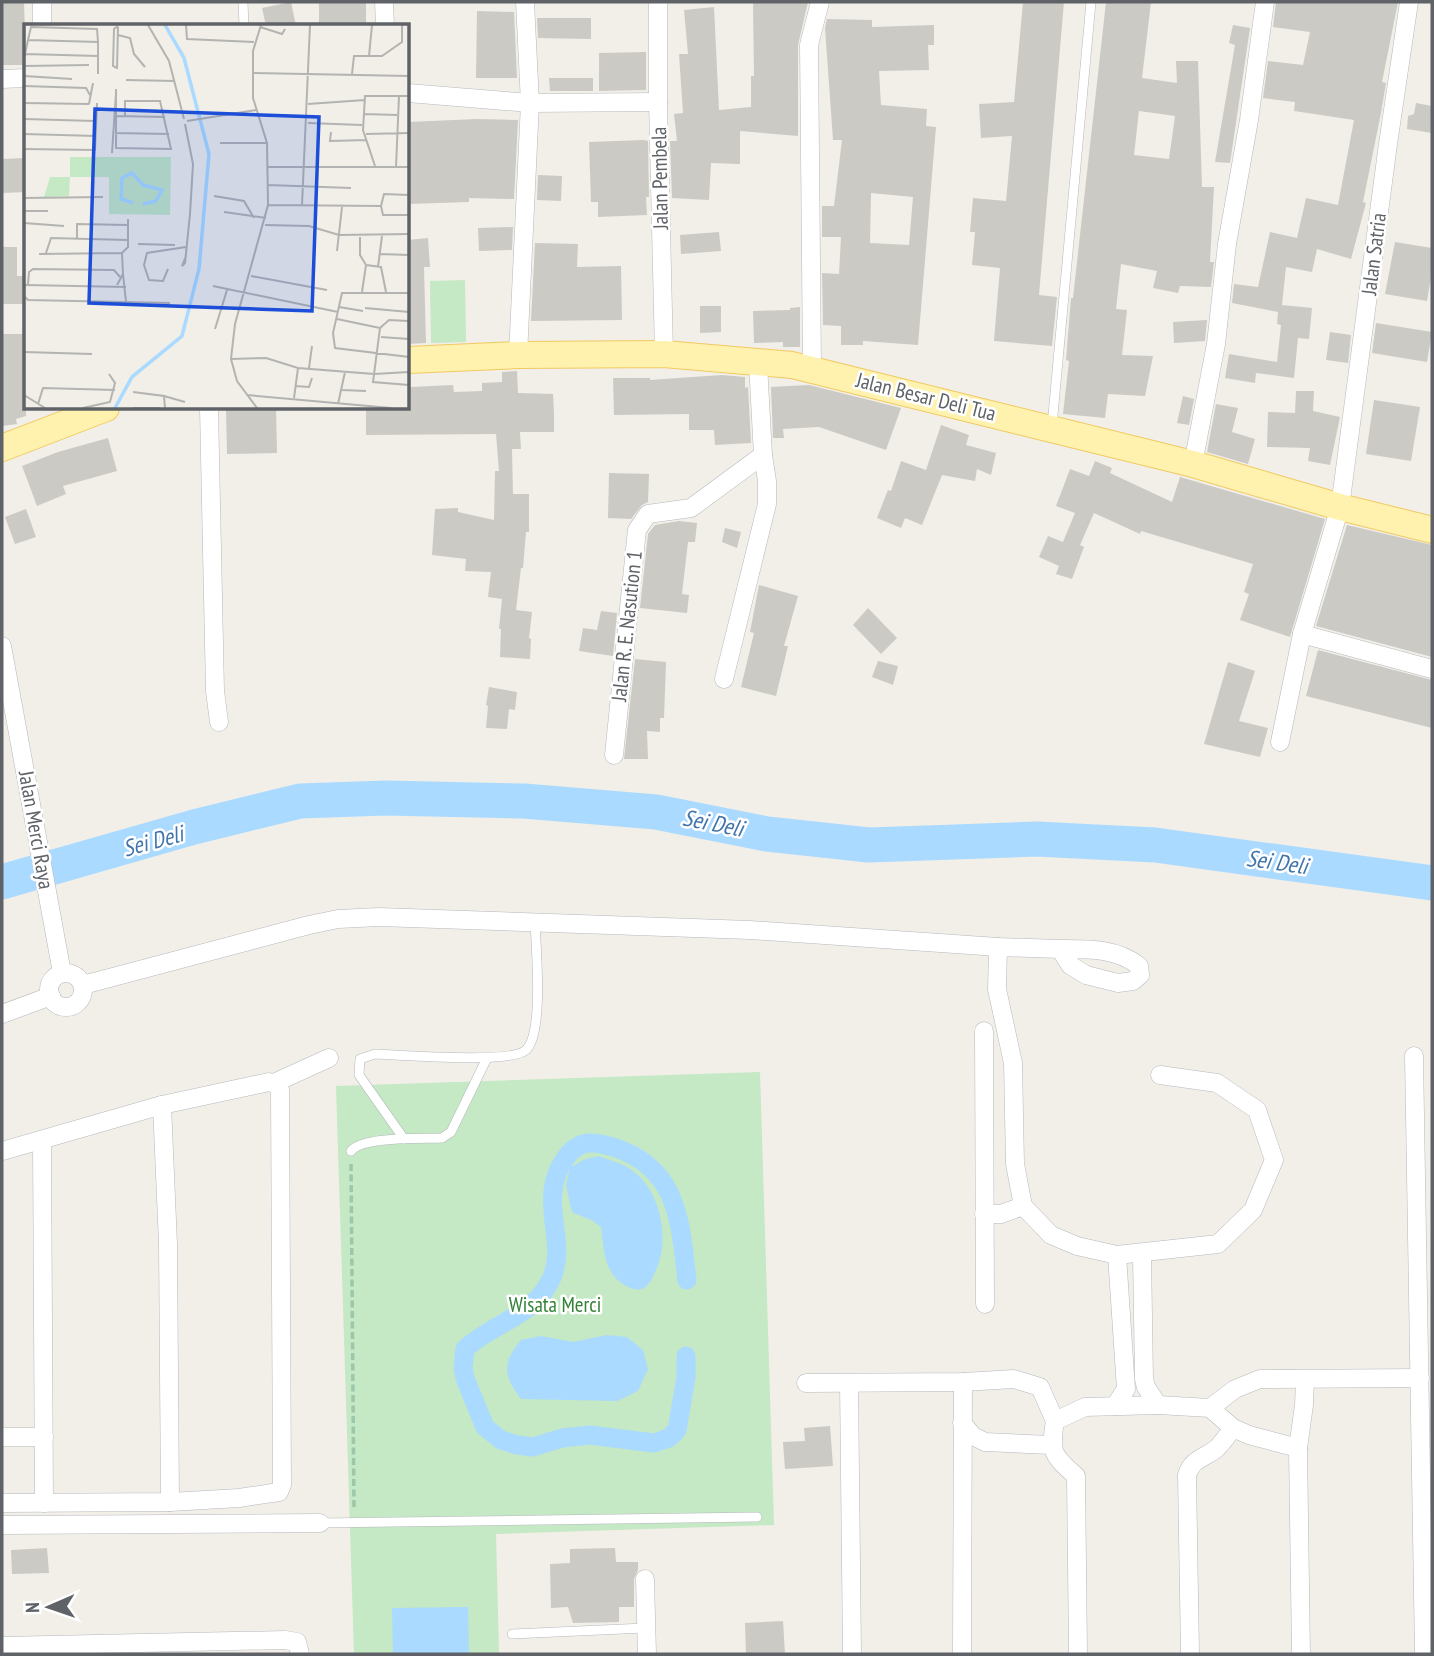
<svg xmlns="http://www.w3.org/2000/svg" width="1434" height="1656" font-family="'PT Sans Narrow',sans-serif">
<rect width="100%" height="100%" fill="#f1efe8"/>
<g fill="#c5e8c5">
<polygon points="465,280 466,342 431,343 430,281"/>
<polygon points="760,1072 774,1525 496,1534 499,1654 354,1654 336,1086"/>
</g>
<g fill="#aadaff">
<path d="M598 1156C609 1160 623 1163 633 1171 661 1192 670 1239 656 1270 653 1276 650 1285 644 1288 639 1291 633 1289 628 1287 604 1275 604 1251 601 1227L593 1221 572 1212 566 1185 570 1168 583 1160Z"/>
<path d="M607 1335 627 1337 643 1350 648 1369 638 1391 617 1401 521 1399C503 1375 502 1363 521 1340L541 1336 573 1342Z"/>
<polygon points="468,1607 469,1654 393,1654 392,1608"/>
</g>
<g fill="none" stroke-linecap="round" stroke-linejoin="round">
<path stroke="#aadaff" stroke-width="19" d="M686 1356V1377L677 1430 669 1438 654 1443 590 1435 562 1438 533 1447 517 1445 501 1440 485 1427 466 1381 463 1369 465 1349C490 1325 530 1317 548 1285 571 1247 539 1209 560 1167 565 1159 569 1151 577 1147 588 1140 602 1144 613 1147 679 1168 680 1222 687 1280"/>
<polyline stroke="#aadaff" stroke-width="35" points="2,882 194,827 300,801 386,798 524,801 656,812 767,834 869,845 1037,839 1155,845 1432,883"/>
</g>
<g fill="#cccac5" fill-rule="evenodd">
<polygon points="2,2 24,2 26,65 2,65"/>
<polygon points="291,2 296,26 266,26 262,8"/>
<rect x="319" y="2" width="47" height="24"/>
<polygon points="753,2 808,2 798,45 798,136 740,131 740,164 711,163 709,200 672,198 670,141 677,141 674,114 683,113 679,54 688,54 684,10 714,7 719,110 751,107 751,76 754,76"/>
<polygon points="1023,2 1064,2 1039,295 1057,297 1052,346 994,341 1000,268 972,265 975,232 970,232 973,198 1006,201 1012,136 981,138 979,104 1014,102"/>
<path d="M1106 2H1151L1142 78 1177 83 1176 61H1198L1202 187H1214L1210 262H1214L1211 287 1180 286 1178 293 1153 288 1157 271 1121 264 1116 309 1127 310 1122 355 1153 356 1145 396 1108 394 1105 418 1063 414 1069 361 1066 360 1071 298H1073ZM1139 111 1175 116 1169 159 1134 155Z"/>
<polygon points="1276,2 1398,2 1382,82 1386,83 1381,113 1363,202 1366,203 1351,259 1317,249 1312,272 1286,267 1282,305 1312,308 1309,339 1298,338 1294,378 1256,373 1255,383 1225,378 1229,354 1277,362 1281,325 1277,324 1278,312 1232,303 1234,284 1258,287 1270,232 1297,238 1306,198 1338,205 1354,120 1294,111 1295,102 1263,98 1268,61 1303,65 1310,32 1273,27"/>
<polygon points="477,11 514,12 517,78 476,78"/>
<polygon points="537,18 591,18 591,39 538,38"/>
<path d="M827 19 872 20V27L934 25V45H928L929 70 879 71 881 105 927 109 926 126 936 127 918 345 863 341V345H841V326L823 325 822 273 839 274 841 237H822V206H834L842 140H833L825 28ZM871 193 913 197 909 245 870 243Z"/>
<polygon points="1233,25 1250,28 1230,163 1215,162 1235,45 1229,43"/>
<polygon points="646,52 646,90 599,91 599,53"/>
<polygon points="549,78 593,78 593,91 550,91"/>
<polygon points="1416,103 1432,106 1432,133 1407,129 1408,116 1414,114"/>
<polygon points="477,119 518,120 514,199 469,198 469,202 408,204 408,122"/>
<polygon points="644,140 648,141 649,197 646,197 647,215 598,217 598,202 591,202 589,142"/>
<polygon points="26,158 26,192 2,193 2,159"/>
<polygon points="538,175 562,176 561,201 537,200"/>
<polygon points="513,227 512,250 479,251 478,228"/>
<polygon points="719,232 721,251 681,254 680,235"/>
<polygon points="428,238 430,267 424,267 426,343 408,344 408,240"/>
<polygon points="1395,242 1432,248 1432,271 1427,301 1385,294"/>
<polygon points="535,243 578,244 577,267 621,266 622,320 531,321"/>
<polygon points="2,247 17,247 17,276 26,276 26,304 2,304"/>
<polygon points="700,306 721,306 721,332 700,333"/>
<polygon points="800,307 800,347 783,347 783,342 754,343 753,311 790,310 790,308"/>
<polygon points="1207,320 1205,341 1174,343 1173,322"/>
<polygon points="1376,323 1432,332 1427,362 1372,353"/>
<polygon points="1330,332 1351,335 1348,363 1326,360"/>
<polygon points="2,334 26,334 26,416 16,419 17,424 2,426"/>
<polygon points="517,371 518,393 553,394 554,413 554,432 520,432 521,449 512,449 513,494 529,494 529,532 526,532 523,568 521,568 516,610 532,612 529,638 531,639 530,659 500,657 501,629 499,629 502,599 488,597 491,572 465,571 466,559 432,555 435,509 458,508 458,512 494,520 495,471 499,471 496,434 366,435 366,408 408,408 408,389 411,387 453,385 454,392 482,391 482,383 502,382 502,372"/>
<polygon points="722,375 745,377 745,388 748,387 751,443 715,445 714,430 689,430 689,414 614,415 613,378 650,378 650,380"/>
<polygon points="809,385 901,408 886,450 819,427 783,429 784,438 773,438 771,387"/>
<polygon points="1296,391 1314,391 1313,411 1340,417 1330,465 1308,461 1310,448 1267,447 1268,412 1295,413"/>
<polygon points="1183,396 1194,399 1189,425 1177,423"/>
<polygon points="1374,400 1420,407 1411,461 1366,454"/>
<polygon points="1216,404 1238,408 1232,432 1255,439 1248,464 1207,452"/>
<polygon points="226,408 276,408 277,453 227,454"/>
<polygon points="941,425 969,435 966,445 996,453 991,475 977,469 975,481 942,475 922,525 905,518 901,528 877,518 888,490 891,491 901,461 926,470"/>
<polygon points="108,438 117,471 63,486 66,494 37,506 22,466 58,452"/>
<polygon points="1095,461 1112,468 1110,473 1172,502 1180,477 1325,519 1290,637 1240,620 1249,594 1244,592 1253,564 1141,531 1140,534 1094,513 1080,545 1084,547 1072,579 1056,574 1059,566 1039,557 1048,536 1063,542 1075,513 1056,506 1070,469 1089,476"/>
<polygon points="609,473 649,474 648,502 642,505 631,519 608,518"/>
<polygon points="26,509 36,537 15,544 5,517"/>
<polygon points="679,521 697,523 695,542 688,542 682,594 689,595 687,613 640,608 648,534 655,525"/>
<polygon points="1347,525 1432,545 1432,657 1316,626"/>
<polygon points="725,528 741,532 737,548 722,542"/>
<polygon points="759,585 798,596 784,646 788,646 776,696 741,687 754,633 750,632"/>
<polygon points="868,608 897,638 881,654 853,625"/>
<polygon points="601,611 617,613 613,656 579,651 583,628 597,630"/>
<polygon points="1318,650 1432,680 1432,728 1306,696"/>
<polygon points="635,659 666,662 664,718 660,718 660,732 647,731 648,759 624,759"/>
<polygon points="878,661 898,666 893,685 872,677"/>
<polygon points="1228,662 1255,671 1239,721 1268,728 1260,757 1204,744"/>
<polygon points="489,687 517,692 515,710 509,709 507,729 486,728 488,706 486,705"/>
<polygon points="830,1426 833,1466 785,1469 783,1442 805,1441 804,1428"/>
<polygon points="47,1548 49,1573 12,1574 11,1550"/>
<polygon points="615,1548 616,1562 638,1562 638,1570 634,1579 634,1607 619,1607 619,1622 573,1623 568,1607 551,1608 550,1564 570,1563 570,1549"/>
<polygon points="783,1621 785,1654 746,1654 745,1623"/>
</g>
<g fill="none" stroke-linecap="round" stroke-linejoin="round">
<g stroke="#b5b8bc" stroke-width="10">
<g id="lane">
<polyline points="243,2 244,26"/>
<polyline points="1052,426 1091,2"/>
<path d="M404 1139 359 1075 360 1059 375 1054C399 1055 512 1064 526 1050 544 1033 536 948 535 922"/>
<path d="M351 1151C362 1136 423 1139 442 1138L451 1132 487 1058"/>
<polyline points="320,1523 757,1517"/>
<polyline points="512,1634 645,1628"/>
</g>
</g>
<g stroke="#b5b8bc" stroke-width="19">
<g id="street">
<polyline points="42,2 42,26"/>
<polyline points="384,2 385,26"/>
<polyline points="658,2 658,102 664,354"/>
<polyline points="2,79 26,78"/>
<polyline points="408,93 530,103 658,102"/>
<polyline points="518,355 530,103 525,2"/>
<polyline points="812,369 809,45 820,2"/>
<polyline points="209,408 215,691 219,722"/>
<polyline points="1193,464 1216,344 1227,244 1249,120 1265,2"/>
<polyline points="1302,634 1432,669"/>
<polyline points="2,646 62,973"/>
<polyline points="724,679 767,504 767,481 763,455 758,364"/>
<polyline points="1280,742 1302,634 1340,507 1388,144 1409,2"/>
<polyline points="614,755 637,530 648,514 691,508 763,455"/>
<polyline points="998,947 997,989 1013,1063 1015,1164 1023,1206 1051,1235 1077,1246 1117,1255 1218,1244 1253,1210 1274,1160 1257,1110 1217,1083 1160,1075"/>
<circle cx="66" cy="990" r="17"/>
<path d="M83 985 309 925 338 919 379 917 750 930 998 947 1060 949C1088 949 1117 948 1139 966L1140 975 1133 981 1118 983 1086 975 1070 965 1060 949"/>
<polyline points="2,1014 51,996"/>
<polyline points="984,1031 985,1304"/>
<polyline points="1414,1056 1424,1654"/>
<polyline points="274,1083 329,1058"/>
<polyline points="162,1105 168,1244 170,1502"/>
<polyline points="42,1140 44,1503"/>
<polyline points="2,1151 162,1105 269,1082 278,1085 280,1090 282,1485 279,1492 239,1498 170,1502 2,1503"/>
<polyline points="984,1214 1001,1214 1023,1206"/>
<polyline points="1142,1254 1144,1379 1146,1387 1158,1405"/>
<polyline points="806,1383 963,1382 1014,1379 1040,1387 1055,1421"/>
<polyline points="849,1383 852,1654"/>
<polyline points="1115,1406 1126,1389 1117,1255"/>
<polyline points="1210,1408 1235,1389 1260,1379 1420,1378"/>
<polyline points="962,1423 973,1436 985,1442 1051,1445"/>
<polyline points="2,1437 44,1437"/>
<polyline points="2,1525 320,1523"/>
<polyline points="645,1579 647,1654"/>
<polyline points="2,1646 285,1640 297,1642 300,1654"/>
<polyline points="962,1654 963,1382"/>
<path d="M1078 1654 1076 1476C1052 1455 1050 1452 1055 1421L1085 1407 1158 1405 1210 1408 1233 1428 1249 1435 1298 1448"/>
<path d="M1190 1654 1187 1475C1192 1458 1206 1458 1217 1448 1223 1442 1228 1435 1233 1428"/>
<polyline points="1301,1654 1298,1448 1304,1405 1305,1380"/>
</g>
</g>
<g stroke="#f2c960" stroke-width="28">
<g id="primary">
<polyline points="408,360 518,355 664,354 792,365 1193,464 1340,507 1432,530"/>
<polyline points="2,448 106,408"/>
</g>
</g>
<polyline stroke="#9cc7a9" stroke-width="3.5" stroke-dasharray="7 3.5" stroke-linecap="butt" points="351,1164 354,1510"/>
<use href="#lane" stroke="#fff" stroke-width="9"/>
<use href="#street" stroke="#fff" stroke-width="18"/>
<use href="#primary" stroke="#fff2af" stroke-width="26"/>
</g>
<g text-anchor="middle" stroke-width="5" stroke-linejoin="round" paint-order="stroke">
<g font-size="21" fill="#5f6368" stroke="#fff">
<text transform="translate(660 178) rotate(-91)" y="7">Jalan Pembela</text>
<text transform="translate(1374 254) rotate(-83)" y="7">Jalan Satria</text>
<text transform="translate(926 397) rotate(14)" y="7">Jalan Besar Deli Tua</text>
<text transform="translate(627 626) rotate(-84)" y="7">Jalan R. E. Nasution 1</text>
<text transform="translate(36 830) rotate(80)" y="7">Jalan Merci Raya</text>
</g>
<g font-size="21" fill="#348238" stroke="#fff">
<text x="555" y="1312">Wisata Merci</text>
</g>
<g font-size="23" font-style="italic" fill="#4174aa" stroke="#fff">
<text transform="translate(713 823) rotate(11)" y="8">Sei Deli</text>
<text transform="translate(153 841) rotate(-15)" y="8">Sei Deli</text>
<text transform="translate(1277 862) rotate(8)" y="8">Sei Deli</text>
</g>
</g>
<g transform="translate(24 24)">
<rect width="385" height="385" fill="#f1efe8"/>
<path d="M46 133H147L146 191 85 190V153H46L45 172 20 173 26 153H46Z" fill="#c5e8c5"/>
<path fill="none" stroke="#aadaff" stroke-width="3.5" d="M109 179 97 175 98 154 108 149 119 161 138 166 132 177 119 180M91 384 108 353 158 312 175 245 185 130 160 34 141 1"/>
<path fill="none" stroke="#b3b3b1" stroke-width="2" d="M124 1 145 37 160 95M162 1 163 15 230 18M236 3 258 10 261 5M94 11 106 14 110 30 121 43M4 16 7 3 73 5 74 18M1 30 4 16 74 18V32M345 32 348 1M0 34 1 30 74 32V50M0 42 65 41M93 44 89 42 90 5 94 2M93 45 94 3M230 49 385 52M328 50 330 32H358L378 18V1M0 52 48 55M102 56 151 57M0 62 62 64 66 71M92 65V124L147 125 136 77H101V92M0 79 65 80M65 80 69 59M284 80 341 76M340 90 373 91M92 92 141 93M0 95 71 97M163 97 232 86M284 99 338 101M161 100 169 140 166 190 161 239 158 242 162 232M307 108 306 117 343 116M91 109 145 110M0 110 72 112M342 110 385 109M196 119H243M0 125 71 126 73 79M88 129 92 69M351 142 339 106 341 72H375M244 143H385M372 143 375 72H385M244 161 327 164M385 171 360 170 357 182 359 191H385M190 172 220 177 230 194M0 174 79 173M244 181 357 182M278 181 286 1M0 187H24M200 188 242 194M0 199 40 202M241 201 285 202 315 211 385 210M336 213V231L342 241M53 215V200L104 201M114 220 151 221M313 227 318 183M22 229 27 214 104 216M98 229 104 223V195M15 230 98 229 99 250 93 261M356 230 385 231M342 241 357 243 362 268M354 243 358 212M144 245 139 257 125 256 120 241 123 229 162 223M99 250 102 278M227 252 303 266M4 260 5 248 9 245 90 246 96 253M1 261 102 263M189 262 314 288M338 268 342 241M385 269H318L309 309 311 324 385 333M0 272 4 276 146 279M315 283 339 287M341 284 385 288M313 295 356 304M356 304 349 358 385 361M356 304 365 296 385 297M191 305 203 266M357 313 385 315M0 328 68 330M207 335 242 334 274 344 350 350 385 348M285 344 288 322M271 362 285 363 288 354M318 366 342 367M109 368 140 372 141 384M0 371 21 384M223 371 367 384M140 372 161 378M270 374 274 344M14 380 19 364 91 366M314 380 321 348M59 384 86 378 91 359 85 350M109 384H136M233 384 213 357 207 335 211 300 244 181 243 119 229 74V27L237 1"/>
<path fill="#1d4ed8" fill-opacity="0.15" stroke="#1d4ed8" stroke-width="3.5" d="M71 85 295 93 288 287 65 279Z"/>
<rect width="385" height="385" fill="none" stroke="#5f6368" stroke-width="3.5"/>
</g>
<rect width="1434" height="1656" fill="none" stroke="#5f6368" stroke-width="7"/>
<g transform="translate(49 1607) rotate(268)" stroke="#ffffff" stroke-width="5" paint-order="stroke">
<path d="M0-5L12 26L0 18L-12 26Z" fill="#5f6368"/>
<text y="-10" font-size="19" font-weight="bold" text-anchor="middle" fill="#5f6368">N</text>
</g>
</svg>
